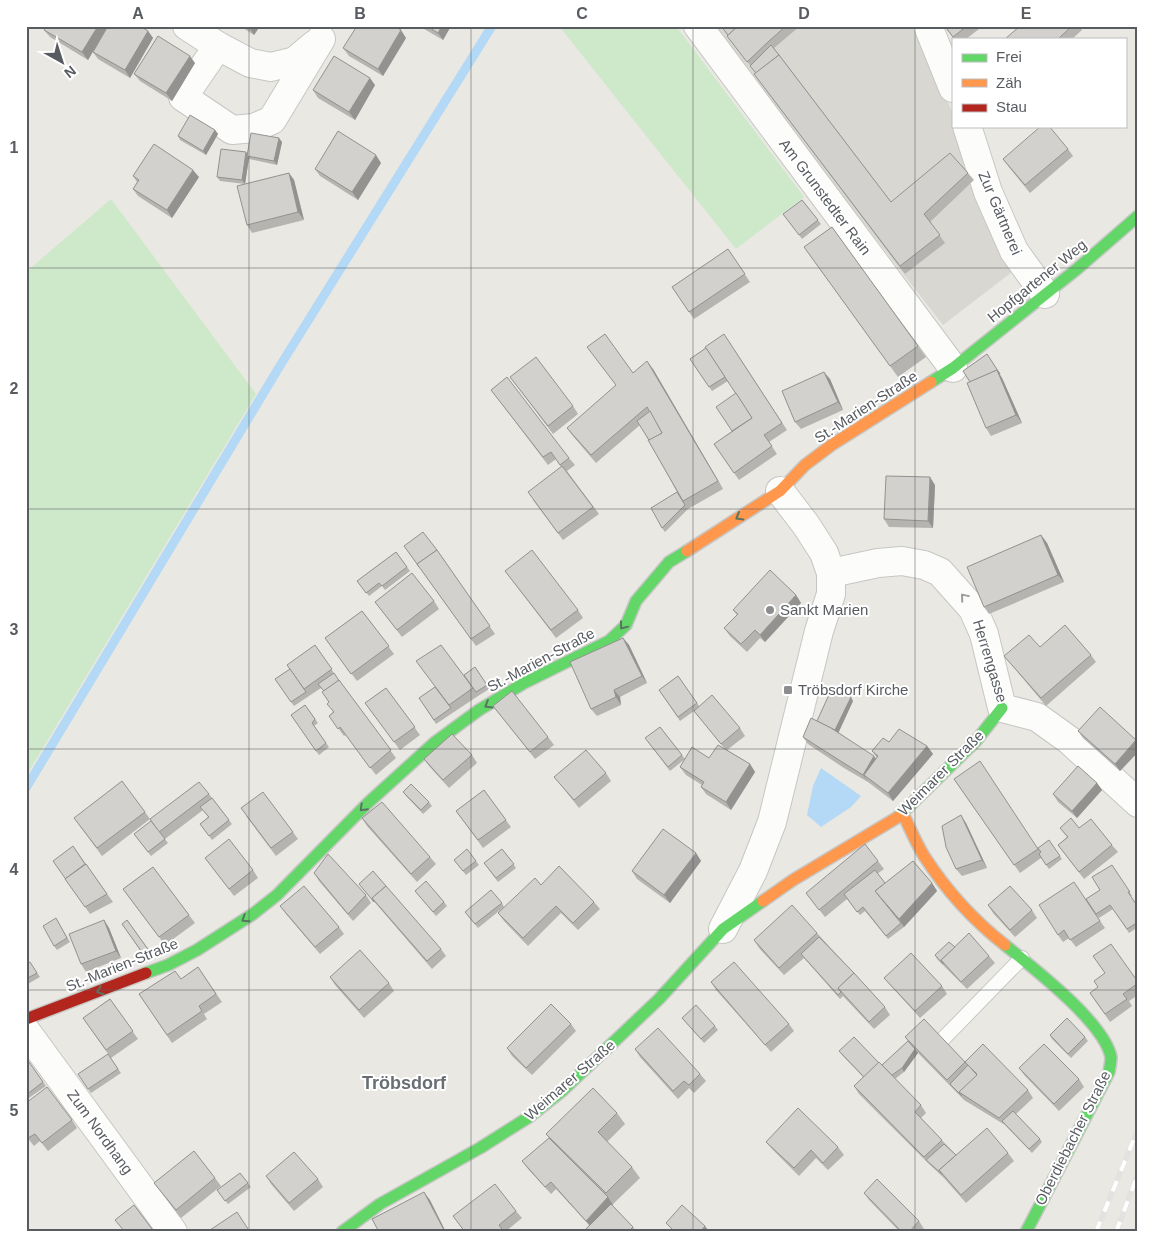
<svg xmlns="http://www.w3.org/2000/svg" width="1164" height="1258" font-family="Arial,sans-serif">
<rect width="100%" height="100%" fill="#eae8e2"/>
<polygon fill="#d9d7d1" points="712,26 916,26 953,114 953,126 958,126 991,223 1012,272 943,325 720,39"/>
<g fill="#cee8ca">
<polygon points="559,26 676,26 804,197 736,249"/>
<polygon points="111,199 256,394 26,776 26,272"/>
</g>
<polygon fill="#b3d9f6" points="821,768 861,796 851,807 821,827 807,815 813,786"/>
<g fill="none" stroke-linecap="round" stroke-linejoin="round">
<polyline stroke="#b3d9f6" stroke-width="9" points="26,788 278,369 492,26"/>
<g stroke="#c6c6c4" stroke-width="16">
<polyline id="lane" points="942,1040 1022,958"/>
</g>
<g stroke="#c6c6c4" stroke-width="30">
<g id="street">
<polyline points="187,26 218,46 250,63 271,67 295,61 314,45"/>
<polyline points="698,26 953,368"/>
<polyline points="928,26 953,88"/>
<polyline points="218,46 183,97 232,130 254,128 272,120 321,39"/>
<polyline points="967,126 988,192 1014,251 1045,294"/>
<polyline points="831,573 878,563 902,561 924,565 940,572 973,609 984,634 1002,708 1037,717 1069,740 1138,803"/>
<polyline points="723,929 753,871 772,822 819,631 831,594 831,573 824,553 806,525 780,491"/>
<polyline points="26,1031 173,1232"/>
</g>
</g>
<g stroke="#c6c7c5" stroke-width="14">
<g id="fast">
<polyline points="931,382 953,368 1077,269 1138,216"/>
<polyline points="898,817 976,741 1002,708"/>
<path d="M1005 945C1032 967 1104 1022 1111 1057 1111 1061 1110 1067 1109 1072L1026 1232"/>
<polyline points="146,973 168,965 197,950 253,914 277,895 369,802 434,743 479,710 524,683 609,641 626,625 636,601 669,562 687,551"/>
<polyline points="342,1232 380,1204 480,1148 529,1117 562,1091 659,999 723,929 763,901"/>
</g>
</g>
<g stroke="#c6c7c5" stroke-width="14">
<g id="slow">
<polyline points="687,551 780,491 805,465 833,444 931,382"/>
<path d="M903 814C910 828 916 843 924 856 946 890 973 920 1005 945"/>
<polyline points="763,901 793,880 898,817"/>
</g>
</g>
<g stroke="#c6c7c5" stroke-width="14">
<polyline id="jam" points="26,1019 146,973"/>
</g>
<use href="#lane" stroke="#fcfcfb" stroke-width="14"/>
<use href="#street" stroke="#fcfcfb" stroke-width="28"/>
<use href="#fast" stroke="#63d668" stroke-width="11"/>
<use href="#slow" stroke="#ff974d" stroke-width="11"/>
<use href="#jam" stroke="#b3261e" stroke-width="11"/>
<g stroke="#e2e2e1" stroke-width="5.5">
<g id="rail">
<polyline points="1096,1232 1138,1129"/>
<polyline points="1116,1232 1138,1174"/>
</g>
</g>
<use href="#rail" stroke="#fff" stroke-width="4" stroke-dasharray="11" stroke-linecap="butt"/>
</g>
<g fill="#b5b4b0">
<polygon points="240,26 260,26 254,35"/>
<polygon points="419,26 451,26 443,40"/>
<polygon points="721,26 800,26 774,48 891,202 968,173 974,180 930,222 945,243 905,274 760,82 756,73 733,43"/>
<polygon points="944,26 983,26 966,39 954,39"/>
<polygon points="1020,26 1079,26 1082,30 1072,39 1005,39"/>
<polygon points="44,30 148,31 153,38 130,78 98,59 93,52 103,34 88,60 50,37"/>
<polygon points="406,38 383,76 349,56 343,48"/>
<polygon points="195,63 172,101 140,81 134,74"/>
<polygon points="375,85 355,120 318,98 313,90"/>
<polygon points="215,130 218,134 206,155 180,140 178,136"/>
<polygon points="282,142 277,165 249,159 249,158 245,184 289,173 294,180 304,220 252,233 247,225 245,184 220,181 217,177 247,153"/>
<polygon points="1068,149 1073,156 1030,193 1008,166 1003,159"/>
<polygon points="381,163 358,200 320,176 315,169"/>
<polygon points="133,176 199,177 172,218 138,196 133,189 137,182"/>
<polygon points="802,200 821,224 802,239 783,214"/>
<polygon points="832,227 926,357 898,377 804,247"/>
<polygon points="728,249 750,282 694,319 672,287"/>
<polygon points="724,334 787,430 769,442 777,454 739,480 714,444 732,431 736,393 728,381 712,391 690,359 706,348"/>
<polygon points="987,354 1002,378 1022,423 991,436 986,428 970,382"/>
<polygon points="653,369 723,489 688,509 665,532 662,528 677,492 640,425 596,463 572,435 567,428 633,373"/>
<polygon points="510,377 573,406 578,414 553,434"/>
<polygon points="830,379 843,410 801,429 795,422"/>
<polygon points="491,390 569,458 575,465 567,471 599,514 563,540 533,500 561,467 556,459 548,465"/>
<polygon points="935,485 933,528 889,527 884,519"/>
<polygon points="1041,535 1047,543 1064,582 989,614 984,607"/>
<polygon points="404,546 442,557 495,634 476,646"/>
<polygon points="396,552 410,571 385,590 382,586 369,596 357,581"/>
<polygon points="505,571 578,610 583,618 556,638"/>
<polygon points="796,595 801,603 765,642 760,638 747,652 730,636 724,628 737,615 733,610"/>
<polygon points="434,601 439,609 402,637 375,602"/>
<polygon points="362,611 394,654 357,681 325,638"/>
<polygon points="623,638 629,645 647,683 620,697 621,705 597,716 591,709"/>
<polygon points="315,645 342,685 396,758 376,775 346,735 344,736 329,716 333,712 324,691 321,688 294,706 275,679 290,669"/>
<polygon points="1040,647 1091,655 1096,662 1046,706 1010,663 1004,656"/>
<polygon points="475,667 489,689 478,696 478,695 478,696 436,724 419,698 435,687 464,675"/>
<polygon points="678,676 699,706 740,728 745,736 727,750 750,764 755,772 731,810 706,794 701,787 702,785 686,775 680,767 709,758 724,748 694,711 680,721 659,690"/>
<polygon points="386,688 420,735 400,750 365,703"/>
<polygon points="853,701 838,732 876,759 877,758 872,751 889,742 927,746 933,754 893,801 868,782 844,768 808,744 803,737 817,721"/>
<polygon points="305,705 318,723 314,726 329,747 319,755 291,715"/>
<polygon points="493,706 548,737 554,745 535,759"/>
<polygon points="660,727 685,759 670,771 648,742"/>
<polygon points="1078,731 1136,740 1138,742 1138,752 1120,771 1083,738"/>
<polygon points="472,755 477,763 449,788 429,766 424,759"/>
<polygon points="606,773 611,781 579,808 560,784 554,777"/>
<polygon points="954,779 1038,848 1049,840 1062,859 1049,869 1041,858 1020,873"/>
<polygon points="1097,783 1102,790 1077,818 1058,802 1053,794"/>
<polygon points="484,790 511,827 483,848 456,811"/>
<polygon points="403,792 429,802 432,806 423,814 406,796"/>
<polygon points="209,794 232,824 212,840 200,824 208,817 203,810 165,839 168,843 151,856 134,834"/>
<polygon points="145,812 150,819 102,856 79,825"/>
<polygon points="246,816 293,832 298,839 276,856"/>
<polygon points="362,818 430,857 436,864 417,882 367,826"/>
<polygon points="966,823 987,868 962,876 956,869"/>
<polygon points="1060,828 1079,828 1112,845 1118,852 1084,879 1058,845 1067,837"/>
<polygon points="73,846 113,902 90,914 69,884"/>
<polygon points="502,849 516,868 498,882 484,863"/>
<polygon points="696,853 701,861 670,903 637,879 632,871"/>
<polygon points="205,858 253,870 258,878 234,896"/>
<polygon points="454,860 476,861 479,865 466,875"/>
<polygon points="878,861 884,869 877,874 885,883 932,883 937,891 904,927 888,939 865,911 860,915 847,899 825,917 806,893"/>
<polygon points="1112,865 1132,896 1130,896 1138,907 1138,927 1129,933 1113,909 1099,918 1092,909 1105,928 1076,947 1069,938 1063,942 1058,935 1086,899 1100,890"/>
<polygon points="153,867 195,923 165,945 123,889"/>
<polygon points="314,873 366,895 371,903 353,921 319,881"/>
<polygon points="359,884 441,949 446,956 432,969"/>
<polygon points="541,885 594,902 600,909 578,930 561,913 528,946 504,921 498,913"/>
<polygon points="415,891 444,902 447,906 436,916"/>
<polygon points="502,903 504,907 478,928 468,916"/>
<polygon points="988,905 1032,910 1037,918 1015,937 993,913"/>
<polygon points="280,906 339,927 344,934 320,954 286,914"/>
<polygon points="56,918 70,942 57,950 54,946"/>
<polygon points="104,920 109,928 121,958 86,972 81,964"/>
<polygon points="127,920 153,956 146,959 122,924"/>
<polygon points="817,933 885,1007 890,1015 874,1029 843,996 840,999 804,958 784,975 759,948 754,940"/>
<polygon points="955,947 989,956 995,963 967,989 937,959 935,955"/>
<polygon points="30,962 40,977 26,985 26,964"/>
<polygon points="198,967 222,1002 204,1014 207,1019 172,1043 139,994 181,979"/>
<polygon points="330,977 389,983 394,991 364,1018 335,985"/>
<polygon points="884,978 942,986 947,994 920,1018 890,985"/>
<polygon points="711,982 789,1024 794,1031 771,1052 716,990"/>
<polygon points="1138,982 1138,995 1129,1001 1132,1006 1110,1022 1090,993"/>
<polygon points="110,999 138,1039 111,1058 83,1018"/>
<polygon points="682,1018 715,1026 718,1030 704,1043"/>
<polygon points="571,1024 576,1031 532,1075 512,1056 507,1048"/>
<polygon points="1050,1035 1085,1037 1088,1041 1071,1058 1052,1039"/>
<polygon points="905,1037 965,1062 968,1065 965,1062 1028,1090 1033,1098 1016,1114 1040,1139 1042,1142 1032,1153 1005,1125 964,1100 918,1053 904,1072 895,1079 921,1105 926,1113 921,1118 956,1155 1008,1153 1014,1161 966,1203 944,1178 929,1164 859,1094 854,1086 863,1077 842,1055 839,1051 879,1063 882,1065 908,1041"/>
<polygon points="635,1049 700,1074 706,1081 694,1093 689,1088 678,1099 640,1057"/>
<polygon points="108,1054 121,1073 91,1093 78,1074"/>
<polygon points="29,1062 46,1086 26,1100 26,1063"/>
<polygon points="1019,1068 1079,1079 1084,1087 1059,1111 1025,1076"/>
<polygon points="617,1113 625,1124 607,1142 632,1167 640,1178 612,1205 633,1227 637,1232 583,1232 589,1225 556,1189 551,1194 528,1169 522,1161 549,1138 546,1134"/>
<polygon points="72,1120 77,1128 48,1151 40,1141 34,1146 26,1136"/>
<polygon points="766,1142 838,1147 844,1155 828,1170 816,1158 799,1176 772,1149"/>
<polygon points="240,1173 251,1187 228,1204 217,1190"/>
<polygon points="266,1176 318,1179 323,1187 294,1211 271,1184"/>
<polygon points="215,1178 221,1186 181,1218 154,1183"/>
<polygon points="864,1193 919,1221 924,1229 922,1232 900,1232 869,1200"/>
<polygon points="516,1211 522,1218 505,1232 465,1232 453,1216"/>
</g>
<g fill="#939290">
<polygon points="98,26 108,26 88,60 82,52"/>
<polygon points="250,26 260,26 254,35 249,27"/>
<polygon points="442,26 451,26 443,40 438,33"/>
<polygon points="401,30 406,38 383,76 378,69"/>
<polygon points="148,31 153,38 130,78 125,70"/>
<polygon points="190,56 195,63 172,101 166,93"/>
<polygon points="370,78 375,85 355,120 349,112"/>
<polygon points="215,130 218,134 206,155 203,151"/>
<polygon points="279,138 282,142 277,165 274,161"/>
<polygon points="246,152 249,156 247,156 249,158 245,184 242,180"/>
<polygon points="376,155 381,163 358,200 352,192"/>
<polygon points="193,170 199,177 172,218 167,210"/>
<polygon points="289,173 294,180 304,220 298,212"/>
<polygon points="987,354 1002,378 1022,423 1016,415"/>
<polygon points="647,361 653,369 723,489 718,481"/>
<polygon points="824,372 830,379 843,410 838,402"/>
<polygon points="930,477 935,485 933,528 928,521"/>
<polygon points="1041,535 1047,543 1064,582 1058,575"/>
<polygon points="796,595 801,603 765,642 760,635"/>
<polygon points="623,638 629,645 647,683 642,676"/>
<polygon points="614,690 620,697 621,705 616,697"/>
<polygon points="851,697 853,701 837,736 834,732"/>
<polygon points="1136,740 1138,742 1138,752 1120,771 1115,764"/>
<polygon points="927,746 933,754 893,801 888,793"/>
<polygon points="874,756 879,763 864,775 868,782 863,775"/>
<polygon points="750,764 755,772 731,810 726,802"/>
<polygon points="1097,783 1102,790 1077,818 1072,811"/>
<polygon points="961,815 966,823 987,868 982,860"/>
<polygon points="696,853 701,861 670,903 664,895"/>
<polygon points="932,883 937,891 904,927 899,919"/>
<polygon points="104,920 109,928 121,958 116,951"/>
<polygon points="915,1049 918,1053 904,1072 902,1068"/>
<polygon points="424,1192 430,1200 446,1232 445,1232"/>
<polygon points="608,1197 613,1205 592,1228 586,1221"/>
<polygon points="705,1226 708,1230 706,1232 700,1232"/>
</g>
<g fill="#d2d1cd" stroke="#939290">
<polygon points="46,26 98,26 82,52 44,30"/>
<polygon points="108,26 140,26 148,31 125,70 93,52"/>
<polygon points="357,26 394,26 401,30 378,69 343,48"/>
<polygon points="427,26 442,26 438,33"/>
<polygon points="721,26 738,26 728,35"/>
<polygon points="738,26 786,26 769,41 747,62 727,36"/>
<polygon points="945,26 967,26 953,37"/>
<polygon points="1020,26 1072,26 1058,39 1005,39"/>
<polygon points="158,36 190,56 166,93 134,74"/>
<polygon points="771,45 779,55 756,73 750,66"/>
<polygon points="779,55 891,202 950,153 968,173 924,214 940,235 900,266 754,74"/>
<polygon points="334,56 370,78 349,112 313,90"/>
<polygon points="190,115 215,130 203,151 178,136"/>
<polygon points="1041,126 1049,126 1068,149 1025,185 1003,159"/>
<polygon points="338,131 376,155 352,192 315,169"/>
<polygon points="251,133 279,138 274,161 247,156"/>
<polygon points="154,144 193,170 167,210 133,189 139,180 133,176"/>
<polygon points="221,149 246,152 242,180 217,177"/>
<polygon points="289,173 298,212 247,225 237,186"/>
<polygon points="802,200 818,220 799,235 783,214"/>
<polygon points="832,227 918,346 890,366 804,247"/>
<polygon points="728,249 745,274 689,312 672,287"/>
<polygon points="605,334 633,373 647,361 718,481 683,501 648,440 662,433 647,407 591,455 567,428 616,385 587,347"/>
<polygon points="724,334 782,423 764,435 772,446 734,473 714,444 752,418 705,347"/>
<polygon points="706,348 725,377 709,387 690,359"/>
<polygon points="987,354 1000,374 997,370 970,382 963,371"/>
<polygon points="536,357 573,406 548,426 510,377"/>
<polygon points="997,370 1016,415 986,428 967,383"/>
<polygon points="824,372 838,402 795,422 782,391"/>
<polygon points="507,377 569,458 560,465 551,452 543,457 491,390"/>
<polygon points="736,393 752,418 732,431 716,407"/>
<polygon points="650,411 662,433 649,440 637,421"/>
<polygon points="562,466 593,507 558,533 528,492"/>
<polygon points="886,476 930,477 928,521 884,519"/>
<polygon points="677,492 685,505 662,528 651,508"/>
<polygon points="423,532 437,550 417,564 420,568 404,546"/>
<polygon points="1041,535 1058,575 984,607 967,567"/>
<polygon points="437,550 490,626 471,639 417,564"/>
<polygon points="532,550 578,610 551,630 505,571"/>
<polygon points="396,552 407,567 382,586 379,583 366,593 357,581"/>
<polygon points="770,570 796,595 760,635 755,630 741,644 724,628 738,614 733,610"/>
<polygon points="412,573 434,601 397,630 375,602"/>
<polygon points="362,611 389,646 351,674 325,638"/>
<polygon points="1065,625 1091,655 1041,698 1004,656 1029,635 1040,647"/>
<polygon points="623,638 642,676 614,690 616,697 591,709 570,662"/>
<polygon points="315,645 332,669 304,689 287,665"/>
<polygon points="441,645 473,688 449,705 416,661"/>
<polygon points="475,667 487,685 476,692 464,675"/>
<polygon points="290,669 306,692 291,702 275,679"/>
<polygon points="334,673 340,682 339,680 324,691 318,684"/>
<polygon points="678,676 697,703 678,717 659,690"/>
<polygon points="339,680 391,750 370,768 340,727 338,729 329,716 334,712 327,704 329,702 322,692"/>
<polygon points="435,687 451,708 434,720 419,698"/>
<polygon points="386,688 415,727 394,742 365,703"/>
<polygon points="832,688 851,697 835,730 817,721"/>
<polygon points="512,691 548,737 530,752 493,706"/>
<polygon points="712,695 740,728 721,744 694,711"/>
<polygon points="305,705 315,719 312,723 326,743 316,751 291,715"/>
<polygon points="1100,707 1136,740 1115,764 1078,731"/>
<polygon points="811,718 831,728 874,756 863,775 839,760 803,737"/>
<polygon points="660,727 682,755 668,767 645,738"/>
<polygon points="899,729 927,746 888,793 864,775 878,756 872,751 883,738 889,742"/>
<polygon points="452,734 472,755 443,780 424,759"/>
<polygon points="718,745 750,764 726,802 701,787 704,782 680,767 692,747 709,758"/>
<polygon points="586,750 606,773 574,800 554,777"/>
<polygon points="980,761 1038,849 1014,865 954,779"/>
<polygon points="1078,766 1097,783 1072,811 1053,794"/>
<polygon points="122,781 145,812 97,848 74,818"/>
<polygon points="199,782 209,794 159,832 150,819"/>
<polygon points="411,784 429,802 421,810 403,792"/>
<polygon points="484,790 506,820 478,840 456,811"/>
<polygon points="263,792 293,832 271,848 241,808"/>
<polygon points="212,798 229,820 209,836 200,824 209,817 200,807"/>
<polygon points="382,802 430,857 411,874 362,818"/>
<polygon points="961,815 982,860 956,869 946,847 942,826"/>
<polygon points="1071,818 1079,828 1091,819 1112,845 1079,872 1058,845 1068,837 1060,828"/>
<polygon points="151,821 165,839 148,852 134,834"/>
<polygon points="663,829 696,853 664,895 632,871"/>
<polygon points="229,839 253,870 229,889 205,858"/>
<polygon points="1049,840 1060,856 1046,865 1039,854 1041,852 1038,848"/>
<polygon points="865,844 878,861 819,910 806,893"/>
<polygon points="73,846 85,864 65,879 67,881 53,861"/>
<polygon points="467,849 476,861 463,871 454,860"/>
<polygon points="502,849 514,864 496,878 484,863"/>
<polygon points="328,854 366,895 348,914 314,873"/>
<polygon points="913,861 932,883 899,919 875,891"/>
<polygon points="86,864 107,894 85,907 65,879"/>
<polygon points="1112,865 1130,892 1128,892 1138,907 1138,922 1127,929 1110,905 1096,914 1086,899 1100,890 1092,877"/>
<polygon points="559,866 594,902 573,923 556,906 523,938 498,913 535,878 541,885"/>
<polygon points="153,867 189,915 159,937 123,889"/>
<polygon points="875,870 885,883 875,891 901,923 886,936 863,907 857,912 844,894"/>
<polygon points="373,871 386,886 372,898 374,902 359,884"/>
<polygon points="426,881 444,902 433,912 415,891"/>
<polygon points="1074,882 1100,921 1070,940 1064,930 1058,935 1039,905"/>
<polygon points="304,886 339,927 315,947 280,906"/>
<polygon points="386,886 441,949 427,961 372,898"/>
<polygon points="1010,886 1032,910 1010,930 988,905"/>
<polygon points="491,890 502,903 475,924 465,912"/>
<polygon points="792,905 817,933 779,968 754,940"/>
<polygon points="56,918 67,938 54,946 43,926"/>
<polygon points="104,920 116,951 81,964 69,934"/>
<polygon points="127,920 150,952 144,955 122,924"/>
<polygon points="969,933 989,956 961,982 941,960"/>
<polygon points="819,937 854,973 838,988 841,992 838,995 801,954"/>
<polygon points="949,942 955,947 941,960 943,964 935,955"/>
<polygon points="1111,944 1138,982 1138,983 1123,994 1127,999 1105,1014 1090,993 1098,987 1094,981 1105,973 1093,956"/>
<polygon points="360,950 389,983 359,1010 330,977"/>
<polygon points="911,953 942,986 915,1011 884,978"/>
<polygon points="30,962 37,973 26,979 26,964"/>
<polygon points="734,962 789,1024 765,1045 711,982"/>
<polygon points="198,967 216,994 199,1006 202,1011 167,1035 139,994 175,971 181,979"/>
<polygon points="854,973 885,1007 869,1022 838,988"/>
<polygon points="110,999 133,1031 106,1050 83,1018"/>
<polygon points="551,1004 571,1024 526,1068 507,1048"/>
<polygon points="696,1005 715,1026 701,1039 682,1018"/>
<polygon points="1067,1018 1085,1037 1068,1054 1050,1035"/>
<polygon points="924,1019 965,1062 947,1080 905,1037"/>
<polygon points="658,1028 700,1074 689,1085 684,1081 673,1091 635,1049"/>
<polygon points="854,1037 879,1063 864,1077 839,1051"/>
<polygon points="908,1041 915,1049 902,1068 892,1075 882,1065"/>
<polygon points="983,1044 1028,1090 999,1118 959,1092 977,1074 965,1062"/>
<polygon points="1044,1044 1079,1079 1054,1104 1019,1068"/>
<polygon points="108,1054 118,1069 88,1089 78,1074"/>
<polygon points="29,1062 43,1082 26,1095 26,1063"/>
<polygon points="879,1062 921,1105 915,1112 942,1140 924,1157 854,1086"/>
<polygon points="968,1065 977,1075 959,1092 962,1096 950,1084"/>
<polygon points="47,1087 72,1120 42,1143 35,1134 28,1138 26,1136 26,1103"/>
<polygon points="593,1088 617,1113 598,1132 632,1167 606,1193 546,1134"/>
<polygon points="798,1108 838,1147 823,1163 811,1150 794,1168 766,1142"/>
<polygon points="1013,1111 1040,1139 1029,1149 1002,1121"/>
<polygon points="987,1128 1008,1153 961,1195 939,1170"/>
<polygon points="549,1138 608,1197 586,1221 551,1182 545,1187 522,1161"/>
<polygon points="944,1144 956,1155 939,1170 942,1174 926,1160"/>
<polygon points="194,1151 215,1178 176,1210 154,1183"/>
<polygon points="294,1152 318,1179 289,1203 266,1176"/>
<polygon points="240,1173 248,1183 225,1201 217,1190"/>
<polygon points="877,1179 919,1221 909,1232 902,1232 864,1193"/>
<polygon points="495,1184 516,1211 499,1225 504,1232 465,1232 453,1216"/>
<polygon points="424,1192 445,1232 379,1232 372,1219"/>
<polygon points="611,1204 633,1227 628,1232 583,1232"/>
<polygon points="134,1205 152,1229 148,1232 125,1232 115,1220"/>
<polygon points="682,1205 705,1226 700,1232 675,1232 666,1223"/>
<polygon points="237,1212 250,1232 207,1232"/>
</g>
<defs><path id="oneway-chevron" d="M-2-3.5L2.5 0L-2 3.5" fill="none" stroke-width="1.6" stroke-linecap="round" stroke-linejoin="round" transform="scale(1.25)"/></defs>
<g stroke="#5a7462">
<use href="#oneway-chevron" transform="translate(739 517) rotate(150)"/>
<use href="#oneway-chevron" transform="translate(623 626) rotate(127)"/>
<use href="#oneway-chevron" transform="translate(488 705) rotate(149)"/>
<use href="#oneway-chevron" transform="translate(363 808) rotate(135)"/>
<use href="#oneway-chevron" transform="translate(245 919) rotate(147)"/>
<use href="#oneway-chevron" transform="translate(100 991) rotate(159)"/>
</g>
<use stroke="#9a9c9f" href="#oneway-chevron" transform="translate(964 597) rotate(-130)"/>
<path fill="none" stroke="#585c61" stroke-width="1" stroke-opacity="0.55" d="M249 26V1232M471 26V1232M693 26V1232M915 26V1232M26 268H1138M26 509H1138M26 749H1138M26 990H1138"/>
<g fill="#8b8d8e" stroke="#fff" stroke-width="2">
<circle cx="770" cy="610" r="5"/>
<rect x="783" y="685" width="10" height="10" rx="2.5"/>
</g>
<g text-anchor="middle" stroke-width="4" stroke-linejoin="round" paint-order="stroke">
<g font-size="15" fill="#585c61" stroke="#fff">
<text transform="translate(825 197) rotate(53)" y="5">Am Grunstedter Rain</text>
<text transform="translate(1000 213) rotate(67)" y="5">Zur Gärtnerei</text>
<text transform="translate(1037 281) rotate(-39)" y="5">Hopfgartener Weg</text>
<text transform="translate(866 407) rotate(-33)" y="5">St.-Marien-Straße</text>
<text transform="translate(541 660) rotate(-28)" y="5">St.-Marien-Straße</text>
<text transform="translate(990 661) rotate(73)" y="5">Herrengasse</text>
<text transform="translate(941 773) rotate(-45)" y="5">Weimarer Straße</text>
<text transform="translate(122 965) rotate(-22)" y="5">St.-Marien-Straße</text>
<text transform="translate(570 1080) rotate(-41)" y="5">Weimarer Straße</text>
<text transform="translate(100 1132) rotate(54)" y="5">Zum Nordhang</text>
<text transform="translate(1073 1138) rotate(-63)" y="5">Oberdiebacher Straße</text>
</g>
<g font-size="15" fill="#585c61" stroke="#fff" text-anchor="start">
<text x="780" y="615">Sankt Marien</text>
<text x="798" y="695">Tröbsdorf Kirche</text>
</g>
<g font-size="18" font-weight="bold" fill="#686e74" stroke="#fff">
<text x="404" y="1089">Tröbsdorf</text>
</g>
</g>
<rect width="1164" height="1258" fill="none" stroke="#ffffff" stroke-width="55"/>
<rect x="952" y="38" width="175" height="90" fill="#ffffff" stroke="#bcbec0"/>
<rect x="962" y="54" width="25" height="8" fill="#63d668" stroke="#bcbec0"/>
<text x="996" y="62" font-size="15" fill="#585c61">Frei</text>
<rect x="962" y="79" width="25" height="8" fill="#ff974d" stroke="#bcbec0"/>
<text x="996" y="88" font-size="15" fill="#585c61">Zäh</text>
<rect x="962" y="104" width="25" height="8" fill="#b3261e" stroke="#bcbec0"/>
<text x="996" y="112" font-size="15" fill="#585c61">Stau</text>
<g transform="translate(62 62) rotate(141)" stroke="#ffffff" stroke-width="4" paint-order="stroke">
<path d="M0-4L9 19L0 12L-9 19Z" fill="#585c61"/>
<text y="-8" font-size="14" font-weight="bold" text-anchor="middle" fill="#585c61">N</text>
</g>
<rect x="28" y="28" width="1108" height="1202" fill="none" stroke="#585c61" stroke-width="2"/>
<g font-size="16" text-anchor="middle" font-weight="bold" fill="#585c61">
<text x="138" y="19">A</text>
<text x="360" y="19">B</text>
<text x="582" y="19">C</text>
<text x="804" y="19">D</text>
<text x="1026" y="19">E</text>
<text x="14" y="153">1</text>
<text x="14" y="394">2</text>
<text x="14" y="635">3</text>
<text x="14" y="875">4</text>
<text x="14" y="1116">5</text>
</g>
</svg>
